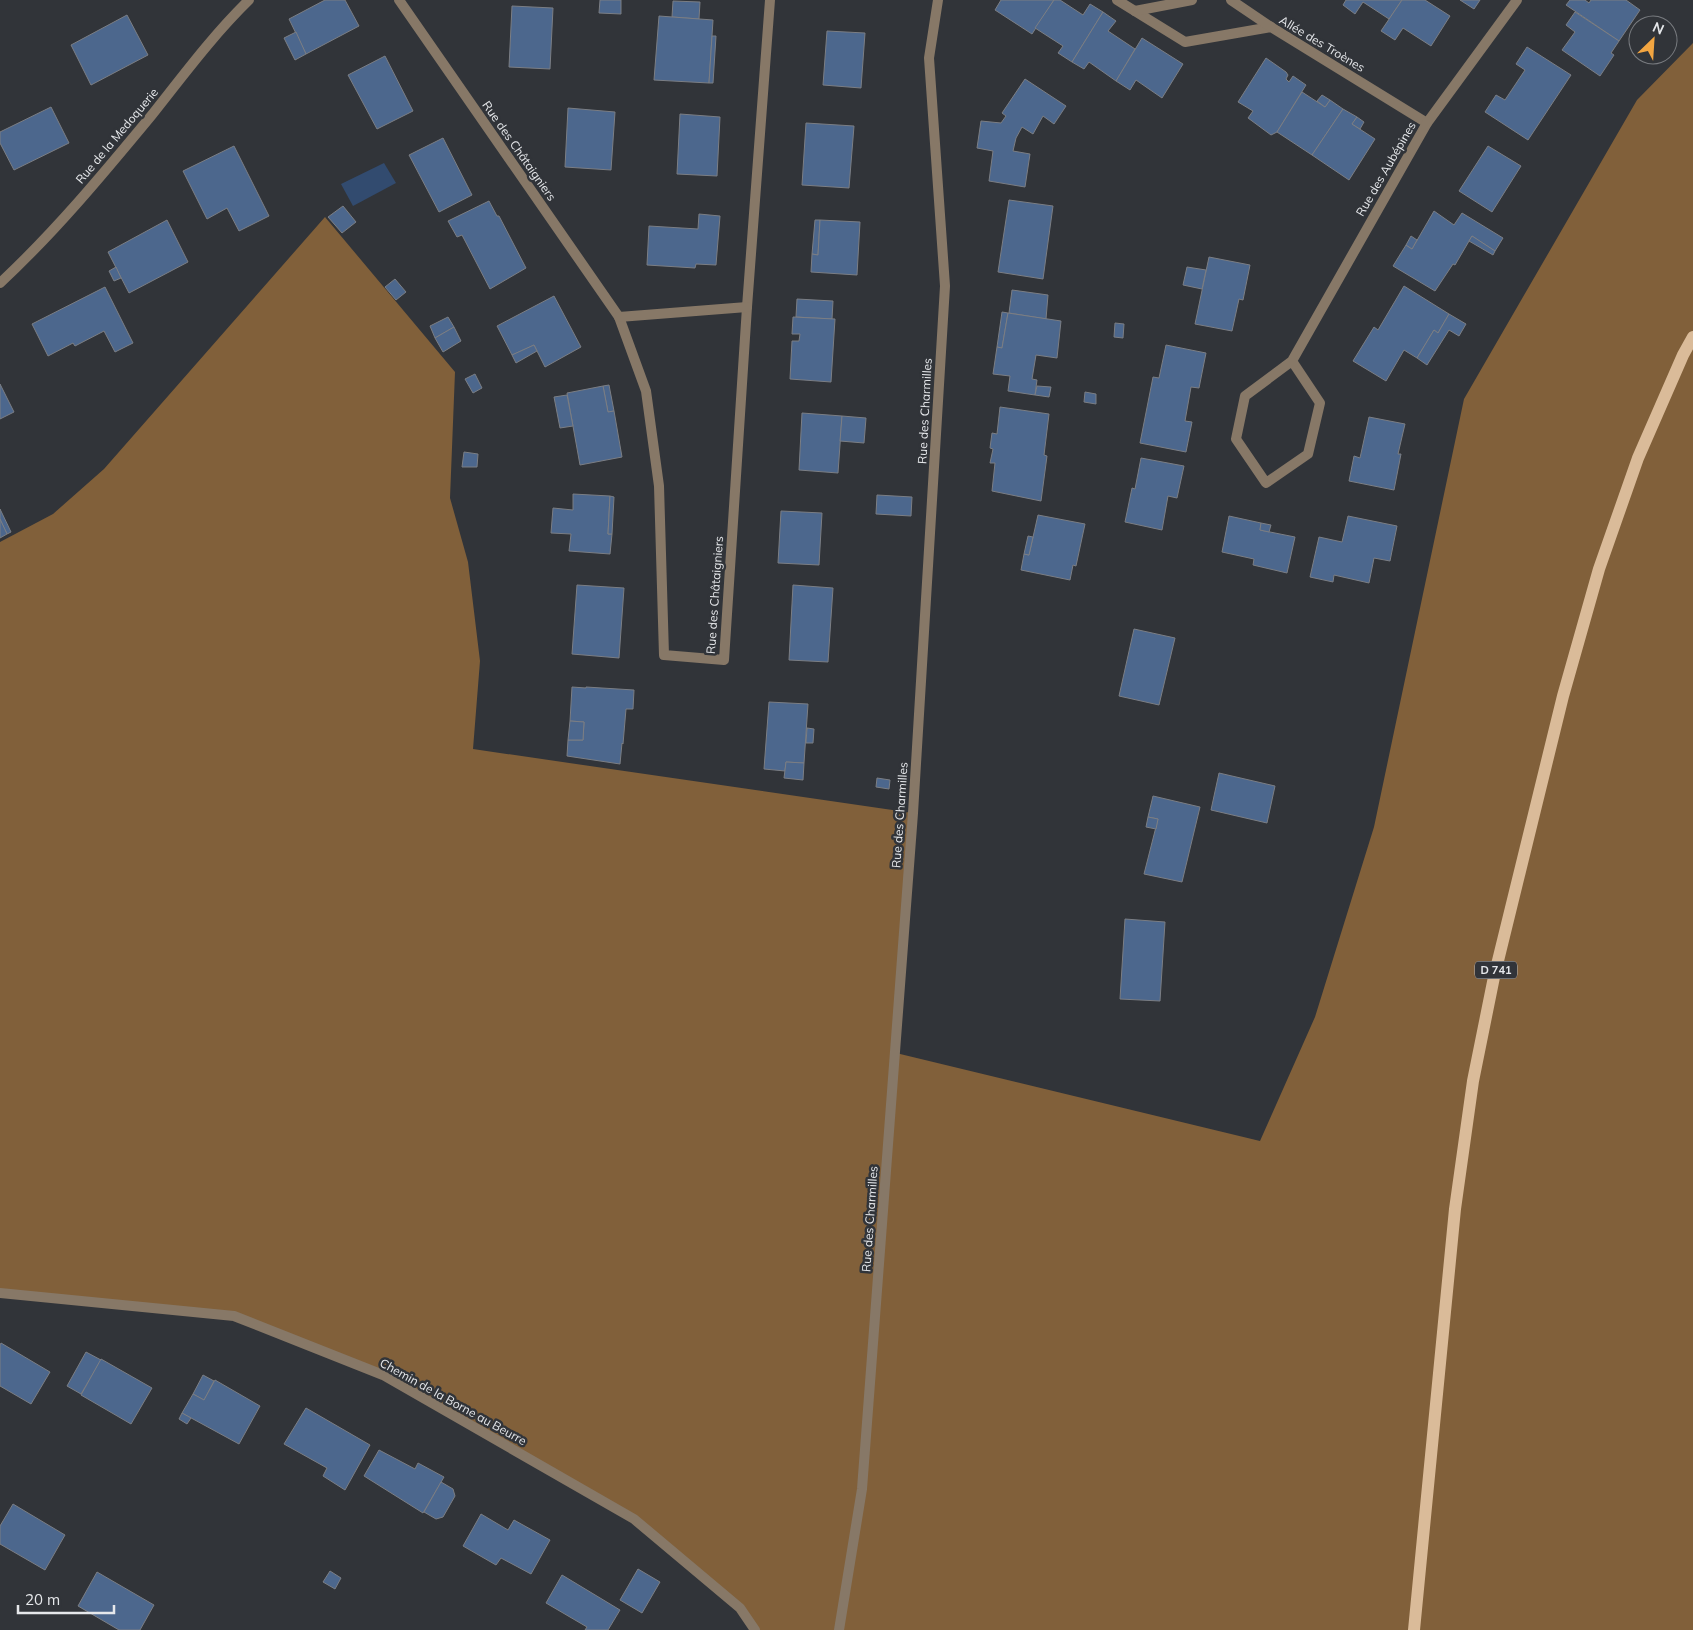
<svg xmlns="http://www.w3.org/2000/svg" width="1693" height="1630" font-family="Mulish,sans-serif">
<rect width="100%" height="100%" fill="#313439"/>
<polygon fill="#81603a" points="1693,43 1693,1630 755,1630 740,1608 634,1519 383,1375 234,1316 0,1293 0,542 53,514 104,469 325,217 455,372 450,498 468,562 480,661 473,749 913,813 896,1053 1260,1141 1315,1017 1374,827 1464,399 1637,100"/>
<polygon fill="#324b6f" points="384,163 396,183 353,206 341,184"/>
<g fill="#4c678d" stroke="#7b7e84">
<polygon points="325,0 345,0 359,26 306,54 289,19"/>
<polygon points="600,0 621,0 621,14 599,13"/>
<polygon points="1001,0 1054,0 1032,34 995,10"/>
<polygon points="1054,0 1060,0 1083,15 1090,4 1103,12 1072,62 1058,53 1063,46 1035,28"/>
<polygon points="1346,0 1402,0 1389,19 1363,2 1355,14 1343,5"/>
<polygon points="1402,0 1425,0 1450,16 1431,46 1403,28 1395,40 1381,31"/>
<polygon points="1460,0 1480,0 1474,9"/>
<polygon points="1570,0 1585,0 1589,3 1591,0 1626,0 1640,10 1619,41 1566,5"/>
<polygon points="673,1 700,2 699,19 672,17"/>
<polygon points="512,6 553,8 550,69 509,67"/>
<polygon points="1103,12 1116,21 1108,31 1135,49 1116,81 1089,62 1084,69 1072,62"/>
<polygon points="1575,12 1619,41 1611,53 1614,55 1600,76 1562,50 1575,32 1566,25"/>
<polygon points="127,15 148,55 91,85 71,45"/>
<polygon points="659,16 713,20 709,83 654,80"/>
<polygon points="827,31 865,33 861,88 823,85"/>
<polygon points="296,32 306,54 295,60 284,38"/>
<polygon points="712,36 716,36 713,83 709,83"/>
<polygon points="1142,38 1183,64 1162,98 1136,80 1130,90 1116,81"/>
<polygon points="1527,47 1571,75 1528,140 1485,112 1496,95 1505,100 1525,70 1516,64"/>
<polygon points="385,56 413,111 377,129 348,75"/>
<polygon points="1266,58 1286,72 1288,75 1286,79 1289,82 1293,76 1306,85 1277,132 1271,135 1248,118 1253,111 1238,102"/>
<polygon points="1025,79 1066,106 1054,124 1043,116 1033,134 1022,127 1016,138 1013,151 1030,154 1025,187 989,181 993,151 977,148 981,121 1001,123 1006,116 1002,113"/>
<polygon points="1302,92 1325,107 1330,100 1343,109 1312,155 1277,132"/>
<polygon points="1322,95 1330,100 1325,107 1317,101"/>
<polygon points="51,107 69,143 14,170 0,143 0,132"/>
<polygon points="568,108 615,112 611,170 565,167"/>
<polygon points="1343,109 1357,117 1352,124 1375,139 1349,180 1312,155"/>
<polygon points="680,114 720,117 717,176 677,174"/>
<polygon points="1357,117 1364,122 1360,129 1352,124"/>
<polygon points="806,123 854,126 849,188 802,185"/>
<polygon points="443,138 472,195 439,212 409,155"/>
<polygon points="234,146 269,216 239,231 227,208 207,219 183,171"/>
<polygon points="1488,146 1521,166 1492,212 1459,191"/>
<polygon points="1009,200 1053,206 1043,279 998,272"/>
<polygon points="489,201 497,216 499,216 526,268 490,289 462,235 457,237 448,221"/>
<polygon points="343,206 356,222 342,233 328,217"/>
<polygon points="1434,211 1454,225 1462,213 1503,238 1495,251 1472,236 1455,265 1453,264 1435,291 1393,266 1406,245 1412,249"/>
<polygon points="699,214 720,216 716,265 696,264 695,268 647,265 649,226 698,229"/>
<polygon points="167,220 188,262 129,293 108,252"/>
<polygon points="815,220 820,220 818,255 812,254"/>
<polygon points="820,220 860,222 857,275 811,272 812,254 818,255"/>
<polygon points="1411,236 1417,240 1412,249 1406,245"/>
<polygon points="1472,236 1495,251 1493,255 1469,241"/>
<polygon points="1209,257 1250,265 1243,300 1239,299 1232,331 1195,324"/>
<polygon points="116,267 121,278 114,281 109,271"/>
<polygon points="1187,267 1206,270 1202,289 1183,285"/>
<polygon points="395,279 406,292 396,300 385,287"/>
<polygon points="1404,286 1449,314 1438,333 1434,330 1417,358 1404,350 1386,381 1353,361 1374,327 1378,330"/>
<polygon points="105,287 133,343 115,352 104,331 75,346 73,343 48,356 32,324"/>
<polygon points="1012,290 1048,295 1046,319 1009,313"/>
<polygon points="554,296 581,347 545,367 534,345 512,355 497,326"/>
<polygon points="797,299 833,301 832,319 796,317"/>
<polygon points="1002,312 1008,313 1002,348 997,347"/>
<polygon points="1008,313 1061,321 1057,358 1036,355 1032,379 1037,380 1035,395 1008,391 1010,376 993,374 997,347 1002,348"/>
<polygon points="1449,314 1466,324 1459,336 1449,330 1427,365 1417,358 1434,330 1438,333"/>
<polygon points="448,317 454,327 435,338 430,326"/>
<polygon points="793,317 835,319 831,382 790,379 792,341 799,341 800,334 792,334"/>
<polygon points="1115,323 1124,324 1123,338 1114,337"/>
<polygon points="454,327 461,341 443,352 435,338"/>
<polygon points="534,345 537,351 516,363 512,355"/>
<polygon points="1166,345 1206,353 1199,388 1191,387 1185,421 1192,422 1186,452 1140,443 1153,377 1159,378"/>
<polygon points="475,374 482,388 473,393 465,379"/>
<polygon points="0,384 14,412 0,419"/>
<polygon points="609,385 614,411 608,412 603,386"/>
<polygon points="603,386 608,412 614,411 622,457 580,465 567,393"/>
<polygon points="1037,386 1051,387 1049,397 1035,395"/>
<polygon points="1085,392 1096,394 1096,404 1084,402"/>
<polygon points="567,395 573,426 560,428 554,397"/>
<polygon points="1000,407 1049,414 1044,455 1047,456 1041,501 992,491 995,463 990,463 993,449 990,448 992,433 997,434"/>
<polygon points="802,413 842,416 838,473 799,470"/>
<polygon points="842,416 866,418 864,443 840,441"/>
<polygon points="1369,417 1405,424 1398,454 1401,454 1394,490 1349,481 1354,456 1360,458"/>
<polygon points="464,452 478,454 477,467 462,467"/>
<polygon points="1141,458 1184,466 1177,498 1168,496 1162,530 1125,522 1132,488 1135,489"/>
<polygon points="573,494 610,496 608,534 612,534 610,554 569,551 571,534 551,533 553,508 573,510"/>
<polygon points="877,495 912,497 911,516 876,514"/>
<polygon points="610,496 614,497 612,534 608,534"/>
<polygon points="0,509 11,532 7,534 0,519"/>
<polygon points="781,511 822,513 819,565 778,563"/>
<polygon points="1038,515 1085,524 1076,566 1073,565 1070,580 1021,570 1024,554 1029,555"/>
<polygon points="1229,516 1261,523 1260,530 1295,537 1287,573 1253,565 1254,559 1222,552"/>
<polygon points="1348,516 1397,526 1390,561 1374,558 1369,583 1334,575 1333,582 1310,577 1319,537 1342,542"/>
<polygon points="0,519 7,534 0,538"/>
<polygon points="1261,523 1271,525 1269,532 1260,530"/>
<polygon points="1028,536 1033,537 1029,555 1024,554"/>
<polygon points="577,585 624,588 619,658 572,654"/>
<polygon points="793,585 833,588 828,662 789,660"/>
<polygon points="1134,629 1175,638 1159,705 1119,696"/>
<polygon points="572,687 586,688 586,687 634,690 633,709 626,709 623,744 622,743 620,764 567,756 568,740 583,740 584,722 570,721"/>
<polygon points="769,702 808,704 804,763 786,762 785,771 764,769"/>
<polygon points="570,721 584,722 583,740 568,740"/>
<polygon points="807,728 814,729 813,743 806,743"/>
<polygon points="786,762 804,763 803,780 784,778"/>
<polygon points="1219,773 1275,786 1267,823 1211,810"/>
<polygon points="877,778 890,780 889,789 876,787"/>
<polygon points="1153,796 1200,807 1182,882 1144,874 1158,819 1148,817"/>
<polygon points="1148,817 1158,819 1156,829 1146,827"/>
<polygon points="1125,919 1165,922 1160,1001 1120,999"/>
<polygon points="1,1343 50,1372 31,1404 0,1386 0,1345"/>
<polygon points="86,1352 101,1360 81,1394 67,1386"/>
<polygon points="101,1359 152,1388 131,1424 81,1395"/>
<polygon points="203,1375 214,1381 204,1400 193,1394"/>
<polygon points="215,1380 260,1406 239,1444 182,1413 193,1394 204,1400"/>
<polygon points="306,1408 370,1445 345,1490 323,1476 327,1468 284,1444"/>
<polygon points="182,1413 191,1418 187,1424 179,1419"/>
<polygon points="379,1450 415,1469 418,1463 444,1477 423,1513 364,1476"/>
<polygon points="441,1482 453,1489 455,1496 443,1517 436,1519 424,1512"/>
<polygon points="13,1504 65,1535 45,1570 0,1544 0,1526"/>
<polygon points="481,1514 508,1530 514,1520 550,1540 531,1574 501,1558 496,1565 463,1546"/>
<polygon points="638,1569 660,1582 642,1613 620,1600"/>
<polygon points="330,1571 341,1578 335,1589 323,1582"/>
<polygon points="97,1572 154,1605 140,1630 119,1630 78,1606"/>
<polygon points="562,1575 620,1610 608,1630 585,1630 587,1627 546,1603"/>
</g>
<g fill="none" stroke-linecap="round" stroke-linejoin="round">
<g stroke="#877867" stroke-width="10">
<polyline points="399,0 619,317 646,391 659,486 664,655 724,660 747,307 770,0"/>
<polyline points="1117,0 1185,42 1271,27 1427,123"/>
<polyline points="1231,0 1271,27"/>
<polyline points="1135,11 1192,0"/>
<path d="M0 283C55 232 103 174 151 116 182 77 213 35 249 0"/>
<polyline points="619,317 747,307"/>
<polyline points="1292,361 1320,403 1308,454 1266,483 1236,439 1245,396 1292,361 1427,123 1517,0"/>
<polyline points="0,1293 234,1316 383,1375 634,1519 740,1608 755,1630"/>
<polyline points="839,1630 862,1489 913,813 945,286 929,58 938,0"/>
</g>
<polyline stroke="#dabb99" stroke-width="12" points="1414,1630 1455,1209 1473,1081 1494,977 1563,696 1599,569 1638,458 1683,355 1693,337"/>
</g>
<g text-anchor="middle" stroke-width="5" stroke-linejoin="round" paint-order="stroke">
<rect fill="#313439" stroke="#b0b2b6" stroke-width="1" x="1475" y="961.5" width="42" height="17" rx="4"/>
<g font-size="11" font-weight="bold" fill="#e6e8eb">
<text x="1496" y="974">D 741</text>
</g>
<g font-size="12" fill="#e6e8eb" stroke="#313439">
<text transform="translate(1322 44) rotate(31)" y="4">Allée des Troènes</text>
<text transform="translate(117 136) rotate(-50)" y="4">Rue de la Medoquerie</text>
<text transform="translate(519 151) rotate(55)" y="4">Rue des Châtaigniers</text>
<text transform="translate(1386 169) rotate(-60)" y="4">Rue des Aubépines</text>
<text transform="translate(925 411) rotate(-87)" y="4">Rue des Charmilles</text>
<text transform="translate(715 595) rotate(-86)" y="4">Rue des Châtaigniers</text>
<text transform="translate(900 815) rotate(-86)" y="4">Rue des Charmilles</text>
<text transform="translate(870 1219) rotate(-86)" y="4">Rue des Charmilles</text>
<text transform="translate(453 1402) rotate(29)" y="4">Chemin de la Borne au Beurre</text>
</g>
</g>
<g transform="translate(1653 40) rotate(25)"><circle r="24" fill="#313439" stroke="#797c80"/>
<path d="M0-4L9 19L0 12L-9 19Z" fill="#f2a541"/>
<text y="-8" font-size="14" font-weight="bold" text-anchor="middle" fill="#e6e8eb">N</text>
</g>
<path d="M18 1605v8h96v-8" fill="none" stroke="#e6e8eb" stroke-width="2.5"/>
<text x="25" y="1605" font-size="15" fill="#e6e8eb" stroke="#313439" stroke-width="4" paint-order="stroke">20 m</text>
</svg>
